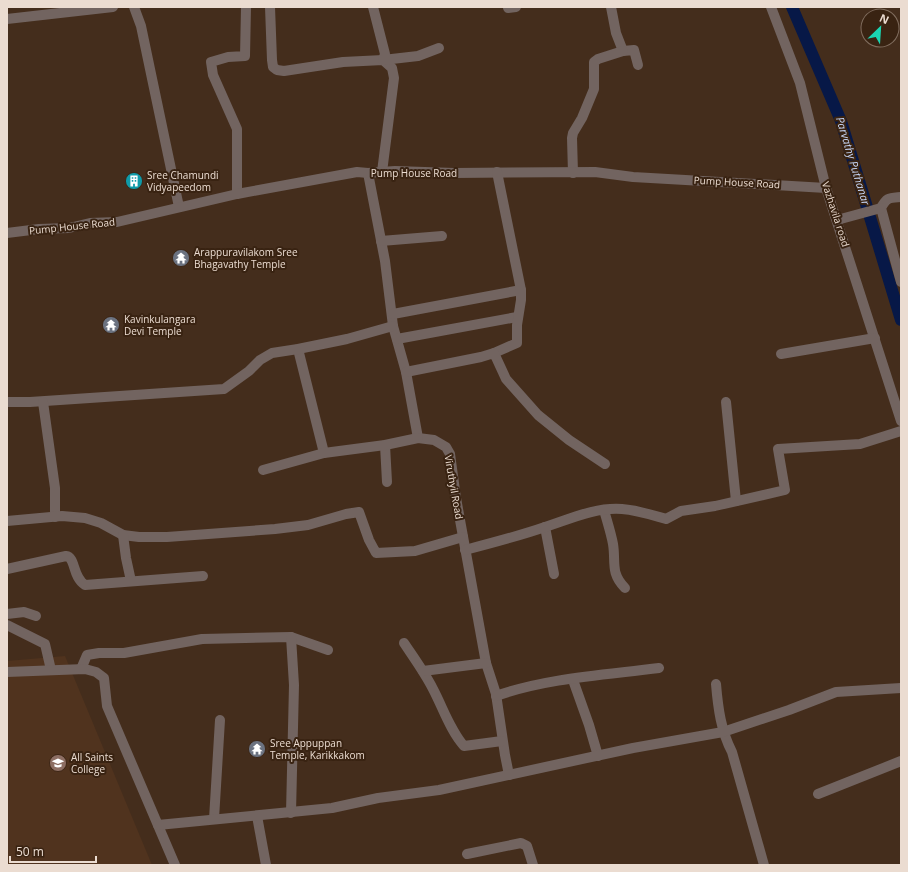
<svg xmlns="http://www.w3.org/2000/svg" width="908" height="872" font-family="'Open Sans',sans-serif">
<rect width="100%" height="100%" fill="#442d1c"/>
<polygon fill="#50331e" points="65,656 152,865 7,865 7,661"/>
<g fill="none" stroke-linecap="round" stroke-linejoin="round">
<polyline stroke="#071847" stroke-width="12" points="792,7 841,121 901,320"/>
<g stroke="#726460" stroke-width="10">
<polyline points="134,7 141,26 150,69 179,207"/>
<polyline points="270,7 272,60 273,67 277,70 284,71 343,62 383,60 392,68 394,78 382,172"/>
<polyline points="373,7 385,54 383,60 418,56 439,48"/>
<polyline points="611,7 616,33 623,51 634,50 638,65"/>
<polyline points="771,7 800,83 826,188 901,421"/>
<polyline points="508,8 516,7"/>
<polyline points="7,19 113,7"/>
<polyline points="368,173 385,261 393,326 406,372 418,438 434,440 446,447 450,454 456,498 486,663 496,694 505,755 509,775"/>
<polyline points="573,173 572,138 573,133 582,118 594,89 594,62 598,59 623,51"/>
<polyline points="237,194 237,129 213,75 211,62 228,57 245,56 246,7"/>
<path d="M901 197C889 198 887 197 881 208L901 282"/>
<polyline points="837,220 881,208"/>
<polyline points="7,233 39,229 69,228 90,223 117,222 237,194 357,172 368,173 395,171 454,173 595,172 633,177 826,188"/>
<polyline points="381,241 442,236"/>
<polyline points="393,314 521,290"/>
<polyline points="397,339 517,317"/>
<polyline points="298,349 324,453"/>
<polyline points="494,353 517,343 517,325 521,300 521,290 497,172"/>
<polyline points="781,354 875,338"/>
<polyline points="406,372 481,357 494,353 506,379 538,415 569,440 605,464"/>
<polyline points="7,402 30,402 224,389 249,371 260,360 272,353 298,349 347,339 393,326"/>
<polyline points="43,402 55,488 55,517"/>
<polyline points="726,402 736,501"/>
<polyline points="385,445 387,482"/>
<polyline points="263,470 324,453 385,445 418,438"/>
<path d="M604 510C607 521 611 533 613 544 616 562 610 573 625 588"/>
<polyline points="7,521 62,516 85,518 101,523 123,535 139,537 167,537 275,529 308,525 346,514 359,512 369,540 376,553 415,551 463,537"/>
<polyline points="545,527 554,574"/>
<polyline points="123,535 126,558 131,581"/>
<path d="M465 550C492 543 519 536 545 527 570 519 595 507 622 509 637 510 652 515 666 519L681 511 715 506 785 490 778 449 860 444 901 431"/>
<path d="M7 569 66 556C76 557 72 577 85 585L203 576"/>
<polyline points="7,614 24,612 36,616"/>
<polyline points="7,625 45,644 51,670"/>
<path d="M404 643C414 658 425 673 433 689 443 708 450 730 464 746L502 741"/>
<polyline points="81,669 87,655 99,653 124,653 202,639 291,637 328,650"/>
<polyline points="423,671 486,663"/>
<polyline points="7,672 85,669 96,672 104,678 107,706 175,865"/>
<polyline points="573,680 589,725 598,756"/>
<path d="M716 684C718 708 721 731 732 752L764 865"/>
<path d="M496 696C547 678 605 675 659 668"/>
<polyline points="818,794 901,761"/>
<polyline points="291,813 294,685 291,637"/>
<polyline points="257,816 266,865"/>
<polyline points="214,819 220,720"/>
<polyline points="158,825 332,808 378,798 439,790 633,748 723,732 789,710 836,692 901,688"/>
<polyline points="467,854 521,843 527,846 533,865"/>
</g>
</g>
<defs>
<g id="building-disc" transform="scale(0.9)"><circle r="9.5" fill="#0f9aa8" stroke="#392312"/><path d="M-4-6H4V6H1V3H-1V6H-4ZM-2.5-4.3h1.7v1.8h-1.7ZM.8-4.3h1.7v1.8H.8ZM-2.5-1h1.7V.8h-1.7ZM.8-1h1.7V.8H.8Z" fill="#fff"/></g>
<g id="temple-disc" transform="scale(0.9)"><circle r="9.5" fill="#6b7280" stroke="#392312"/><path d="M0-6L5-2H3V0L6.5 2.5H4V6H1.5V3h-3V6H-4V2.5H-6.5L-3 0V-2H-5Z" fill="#fff"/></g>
<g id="university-disc" transform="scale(0.9)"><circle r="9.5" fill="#8d6e63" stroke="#392312"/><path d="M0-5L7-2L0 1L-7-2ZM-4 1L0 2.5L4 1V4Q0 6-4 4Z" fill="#fff"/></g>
</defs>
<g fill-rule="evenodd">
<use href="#building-disc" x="134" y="181"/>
<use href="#temple-disc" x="181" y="258"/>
<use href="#temple-disc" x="111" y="325"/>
<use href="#temple-disc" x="257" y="749"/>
<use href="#university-disc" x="58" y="763"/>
</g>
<g text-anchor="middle" stroke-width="4" stroke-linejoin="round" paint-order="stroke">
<g font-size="10" fill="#ebdcd1" stroke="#392312">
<text x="414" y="177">Pump House Road</text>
<text transform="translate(737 182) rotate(3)" y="4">Pump House Road</text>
<text transform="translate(836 214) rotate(72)" y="4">Vazhavila road</text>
<text transform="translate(72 226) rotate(-6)" y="4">Pump House Road</text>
<text transform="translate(454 487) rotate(80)" y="4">Viruthyil Road</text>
</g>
<g font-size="10" fill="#ebdcd1" stroke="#392312" text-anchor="start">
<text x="147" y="179">Sree Chamundi<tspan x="147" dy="12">Vidyapeedom</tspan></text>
<text x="194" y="256">Arappuravilakom Sree<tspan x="194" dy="12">Bhagavathy Temple</tspan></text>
<text x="124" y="323">Kavinkulangara<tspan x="124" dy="12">Devi Temple</tspan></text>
<text x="270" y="747">Sree Appuppan<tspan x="270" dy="12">Temple, Karikkakom</tspan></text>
<text x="71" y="761">All Saints<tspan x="71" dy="12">College</tspan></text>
</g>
<g font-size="11" font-style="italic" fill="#c7d7f8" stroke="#392312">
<text transform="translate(853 161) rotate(73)" y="4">Parvathy Puthanar</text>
</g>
</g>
<rect width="908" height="872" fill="none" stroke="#ebdcd1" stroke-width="16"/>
<g transform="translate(880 28) rotate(25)"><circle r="19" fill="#392312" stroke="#806d5e"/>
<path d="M0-3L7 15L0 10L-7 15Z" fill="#1ad5b2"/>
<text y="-6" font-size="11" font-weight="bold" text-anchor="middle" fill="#ebdcd1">N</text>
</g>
<path d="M10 856v6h86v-6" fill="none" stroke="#ebdcd1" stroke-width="2"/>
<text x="16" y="856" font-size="12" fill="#ebdcd1" stroke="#392312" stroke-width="3" paint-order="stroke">50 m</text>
</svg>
